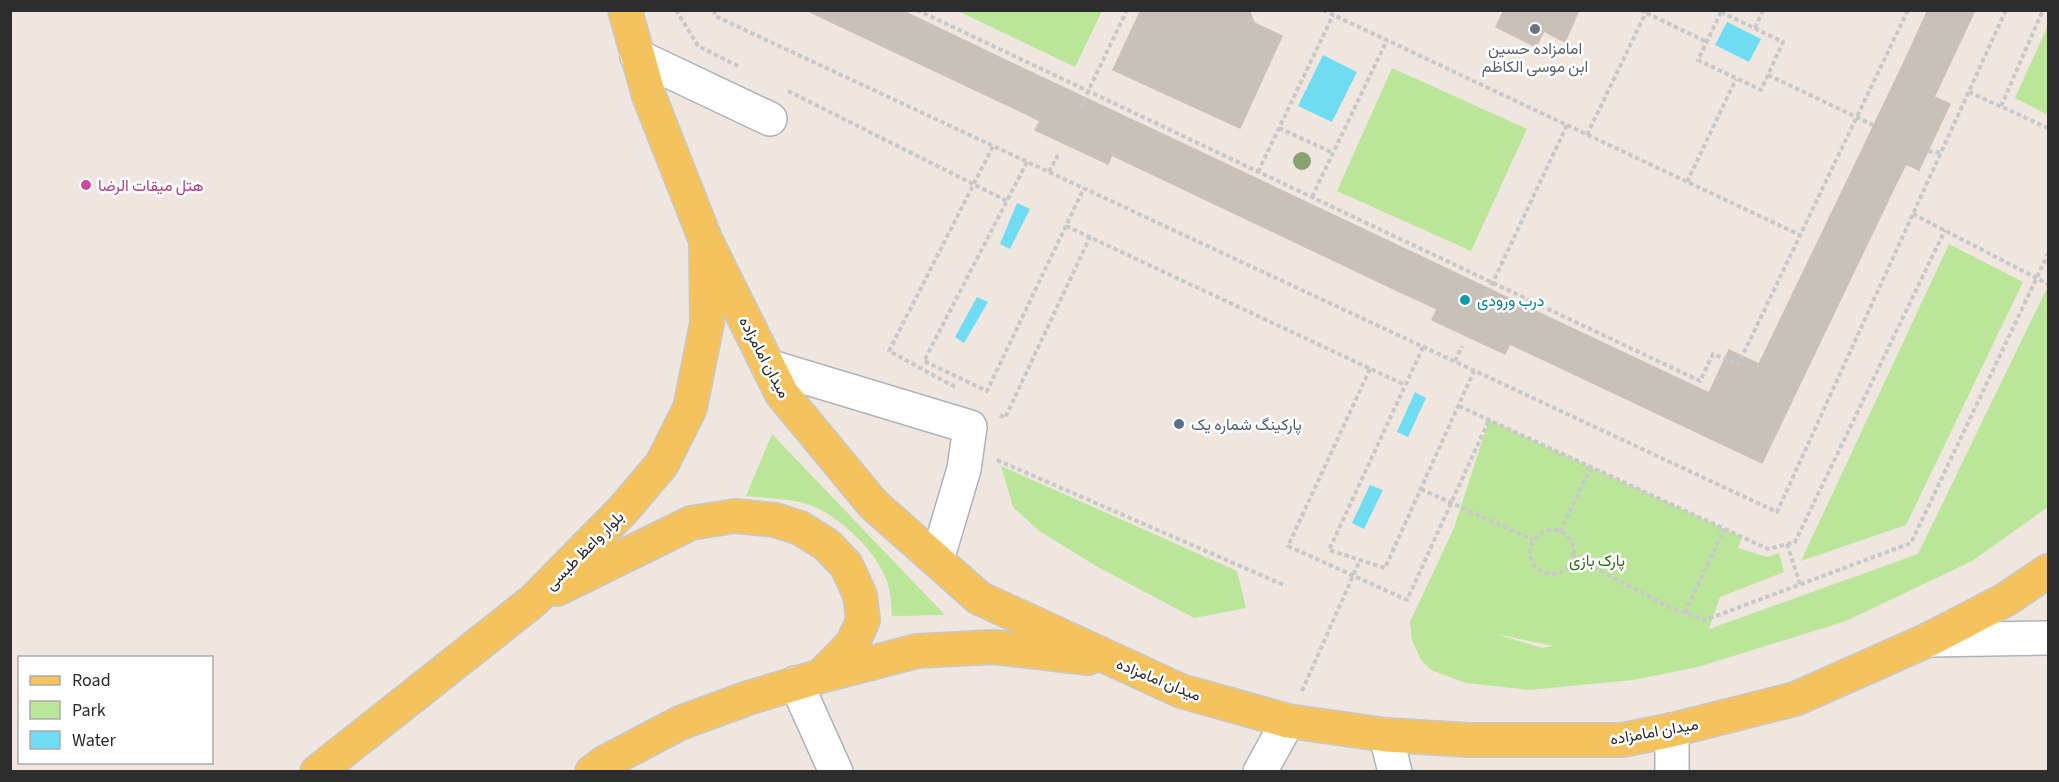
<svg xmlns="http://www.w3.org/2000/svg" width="2059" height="782" font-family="'Source Sans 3',Vazirmatn,sans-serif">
<rect width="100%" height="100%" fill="#eee6df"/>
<g fill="#bbe69a" fill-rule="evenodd">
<polygon points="958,11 1102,11 1075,67"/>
<polygon points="2048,25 2048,115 2015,98"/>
<polygon points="1392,68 1527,129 1471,251 1337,191"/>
<polygon points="1949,244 2023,282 1906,525 1801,561"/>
<path d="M2046 290 2048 291V507L1972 561 1846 621 1698 667 1633 680 1530 690 1466 683 1431 670 1421 660 1412 640 1410 622 1454 528 1489 420 1742 537 1738 548 1767 557 1779 553 1784 572 1720 597 1709 629 1918 554ZM1496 634 1554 646 1542 648Z"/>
<path d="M772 434 945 615 892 616C891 607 891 597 889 588 882 557 844 520 815 507 799 499 765 498 746 496Z"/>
<polygon points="1001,466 1237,571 1246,608 1194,618 1096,566 1038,530 1013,507"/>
</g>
<g fill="#70dcf2">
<polygon points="1727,22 1761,39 1749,62 1715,45"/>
<polygon points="1323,55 1357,72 1332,122 1298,106"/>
<polygon points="1017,203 1030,209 1010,249 1000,244"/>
<polygon points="977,297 988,302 964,343 955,337"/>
<polygon points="1415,392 1426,398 1408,437 1397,432"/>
<polygon points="1370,485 1383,490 1364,529 1352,523"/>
</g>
<g fill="#c7c1ba" stroke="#cac2b8" stroke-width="1.5">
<polygon points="806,10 901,10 1039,76 1022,112"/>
<polygon points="1141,10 1249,10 1254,23 1282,36 1240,128 1113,70"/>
<polygon points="1500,10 1579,10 1565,42 1544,31 1536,47 1496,27 1503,12"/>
<polygon points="1928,10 1975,10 1945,74 1907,56"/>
<polygon points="1907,56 1945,74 1934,97 1950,104 1919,170 1906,164 1894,188 1853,169"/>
<polygon points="1039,76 1141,124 1124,161 1112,155 1108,164 1035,130 1040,121 1022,112"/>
<polygon points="1141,124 1416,254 1398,291 1124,161"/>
<polygon points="1853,169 1894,188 1762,463 1529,353 1546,316 1709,393 1729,350 1759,364"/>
<polygon points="1416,254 1546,316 1529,353 1510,344 1505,354 1432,320 1437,309 1398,291"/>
</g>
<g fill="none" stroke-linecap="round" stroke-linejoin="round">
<g stroke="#afb3bd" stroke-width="36">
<g id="minor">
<polyline points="637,56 770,119"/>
<polyline points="768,366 970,427 964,469 937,560"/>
<polyline points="1928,640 2048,638"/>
<polyline points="796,683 836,772"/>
<polyline points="1672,730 1672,772"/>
<polyline points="1386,735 1395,772"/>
<polyline points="1260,772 1288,721"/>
</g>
</g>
<g stroke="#c8c8c8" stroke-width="36">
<g id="major">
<polyline points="625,10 649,96 706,241 782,394 873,504 979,598 1181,691 1288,721 1386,735 1470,740 1622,740 1672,730 1795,699 1928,640 2005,600 2048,571"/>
<polyline points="557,589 691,523 735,516 775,520 800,528 827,545 846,565 860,595 863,620 853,643 821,676"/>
<polyline points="317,772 533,601 623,510 662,464 690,408 707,323 706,248"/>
<polyline points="592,772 604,763 680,723 748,698 821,676 917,651 994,647 1088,658"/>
</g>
</g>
<g stroke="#c8c8c8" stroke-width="4" stroke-dasharray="4.5 3" stroke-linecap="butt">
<polyline points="676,10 698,46 738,66"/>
<polyline points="714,10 715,16 1777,512 2006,10"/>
<polyline points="917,10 1700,381 1713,354 1738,365 1908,10"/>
<polyline points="1323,10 1800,235"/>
<polyline points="1640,10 1707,42"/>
<polygon points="1721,12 1783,42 1761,90 1698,60"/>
<polyline points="1755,28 1763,10"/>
<polyline points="1768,75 1873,125"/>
<polyline points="788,91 1007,201"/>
<polyline points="1969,92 2048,128"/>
<polyline points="2001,106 2043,10"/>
<polyline points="1080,108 1127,10"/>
<polyline points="1279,128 1333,153"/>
<polyline points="1587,135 1647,10"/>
<polyline points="1928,151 1941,153"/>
<polyline points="1027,162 924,361 987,391 1084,188"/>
<polyline points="1049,172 1058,155"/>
<polyline points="1258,172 1333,15"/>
<polyline points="1687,182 1736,79"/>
<polyline points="1312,197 1387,40"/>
<polyline points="1913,214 2048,284"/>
<polyline points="1066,226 1405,385"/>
<polyline points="1485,299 1567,125"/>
<polyline points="1423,347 1329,550 1385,568 1474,371"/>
<polyline points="1455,361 1462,346"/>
<polyline points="1370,369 1288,546 1407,600 1489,420"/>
<polyline points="955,387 889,351 993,146"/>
<polyline points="1459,406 1768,549 1795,542 1945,230"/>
<polyline points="1000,415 1005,418 1090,237"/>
<polyline points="997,460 1286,586"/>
<polyline points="1421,489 1533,540"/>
<circle cx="1552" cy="552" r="22"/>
<polyline points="1560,532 1591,467"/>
<polyline points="1787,544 1800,584"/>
<polyline points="1574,557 1669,607 1705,620 1911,543 2048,254"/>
<polyline points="1685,613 1724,529"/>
<polyline points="1302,691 1360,560"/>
</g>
<use href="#minor" stroke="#fff" stroke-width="33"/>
<use href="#major" stroke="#f5c35d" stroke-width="33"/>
</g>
<circle fill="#87a372" cx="1302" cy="161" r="9"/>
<circle fill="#6b7280" stroke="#fff" stroke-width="2" cx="1535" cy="29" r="6"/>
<circle fill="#d1479c" stroke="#fff" stroke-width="2" cx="86" cy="185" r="6"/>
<circle fill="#0f9aa8" stroke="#fff" stroke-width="2" cx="1465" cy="300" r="6"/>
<circle fill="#5c6f8a" stroke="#fff" stroke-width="2" cx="1179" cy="424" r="6"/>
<g text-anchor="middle" stroke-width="5" stroke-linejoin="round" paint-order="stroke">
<g font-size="16" fill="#5b616d" stroke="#fff">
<text x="1535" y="54">امامزاده حسین<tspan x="1535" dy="18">ابن موسی الکاظم</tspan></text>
</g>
<g font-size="16" fill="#b23c85" stroke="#fff" text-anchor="start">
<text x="98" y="191">هتل میقات الرضا</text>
</g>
<g font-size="16" fill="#0d838f" stroke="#fff" text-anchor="start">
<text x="1477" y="306">درب ورودی</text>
</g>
<g font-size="16" fill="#2d2d2d" stroke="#fff">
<text transform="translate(765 357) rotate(62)" y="6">میدان امامزاده</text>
<text transform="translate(584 550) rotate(-45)" y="6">بلوار واعظ طبسی</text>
<text transform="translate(1159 679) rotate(22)" y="6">میدان امامزاده</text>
<text transform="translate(1654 731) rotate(-10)" y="6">میدان امامزاده</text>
</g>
<g font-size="16" fill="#4e5e75" stroke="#fff" text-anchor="start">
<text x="1191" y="430">پارکینگ شماره یک</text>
</g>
<g font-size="16" fill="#326d19" stroke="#fff">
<text x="1597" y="566">پارک بازی</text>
</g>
</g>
<rect width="2059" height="782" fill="none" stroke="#2d2d2d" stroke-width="24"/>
<rect x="18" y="656" width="195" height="108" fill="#ffffff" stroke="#ababab" stroke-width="1.5"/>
<rect x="30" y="676" width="30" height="9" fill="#f5c35d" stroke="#ababab" stroke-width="1.5"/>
<text x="72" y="686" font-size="18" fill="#2d2d2d">Road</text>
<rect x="30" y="701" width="30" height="18" fill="#bbe69a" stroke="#ababab" stroke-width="1.5"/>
<text x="72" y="716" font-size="18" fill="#2d2d2d">Park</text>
<rect x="30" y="731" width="30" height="18" fill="#70dcf2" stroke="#ababab" stroke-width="1.5"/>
<text x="72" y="746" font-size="18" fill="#2d2d2d">Water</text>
</svg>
